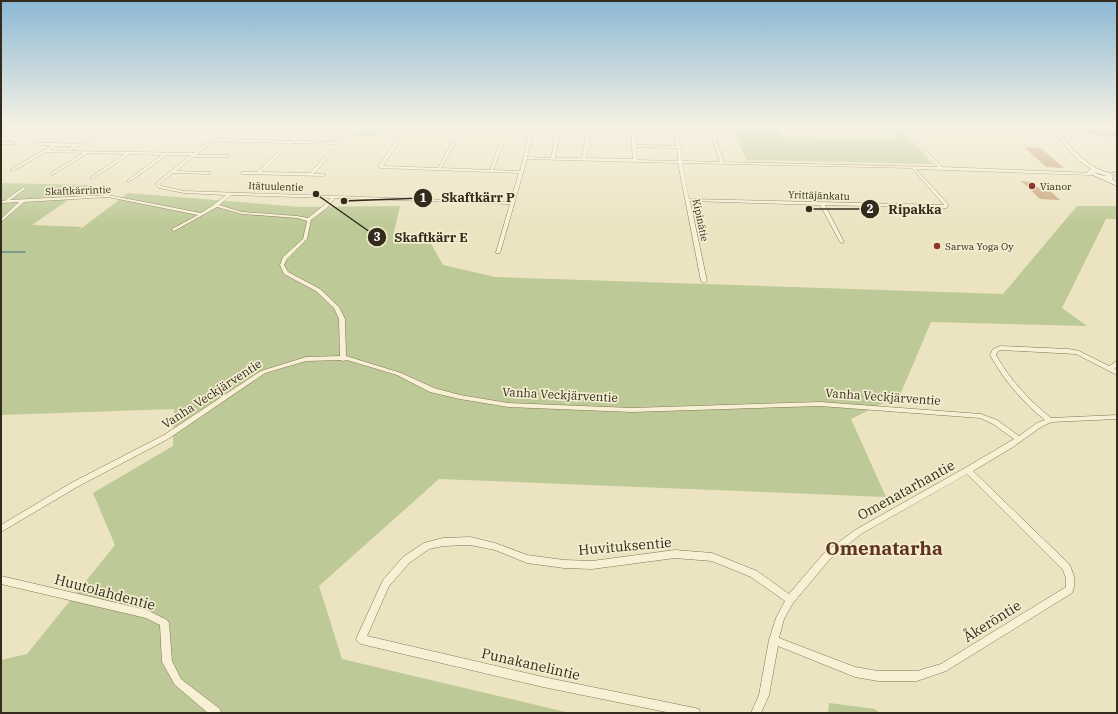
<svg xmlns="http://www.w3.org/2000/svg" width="1118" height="714" font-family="'IBM Plex Serif',serif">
<rect width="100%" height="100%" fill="#ece3c1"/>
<g fill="#bdc996">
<polygon points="731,126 777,126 783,137 896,140 885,126 898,126 932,164 746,160"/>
<polygon points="361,129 383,130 378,136 355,136"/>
<polygon points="1,183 90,185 32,225 82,227 74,234 128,193 301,207 400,206 393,236 425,233 443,265 495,277 1003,294 1077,206 1117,206 1117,219 1106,219 1062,308 1087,326 931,322 900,395 851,419 886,497 439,479 319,586 342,659 570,713 1,713 1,660 27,654 115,545 93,493 173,446 174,409 1,415"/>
<polygon points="829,703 875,709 879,713 828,713"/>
</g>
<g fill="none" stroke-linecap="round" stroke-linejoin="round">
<polyline stroke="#6b8b87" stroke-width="1.5" points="1,252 25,252"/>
</g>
<g fill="#c8a278">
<polygon points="1098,126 1117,126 1117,138 1088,134 1083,127 1100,128"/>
<polygon points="1024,147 1041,148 1064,168 1046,167"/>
<polygon points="1021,181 1032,182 1042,191 1050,191 1060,200 1040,199"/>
</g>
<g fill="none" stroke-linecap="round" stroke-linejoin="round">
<g stroke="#847559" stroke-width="1">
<g id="street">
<polygon points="17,126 21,126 1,137 1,135"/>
<path d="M106 126H110L70 151 194 153 227 126H231L216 139 337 142 351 126H354L314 174H325L326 175 324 176 241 174V172H257L288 143 213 141 196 155H228V157H193L176 171 209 172H210V174L173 173 159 184 161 186 184 191 510 202 519 173 380 168 378 167 398 138H399L401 139 383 166 438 168 452 142 454 141 456 142 441 168 490 170 499 145 501 144 503 145 493 170 520 171 531 126H535L527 157 551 158 557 126H561L555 158H582L588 126 633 127 635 128 636 145 676 146 674 129 676 128 712 129 724 162 938 167 900 126H903L942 167 1093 173V175H1092L916 169 948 204V205L947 208 825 205 844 242 842 243 840 242 820 205 690 201 707 281 704 283 701 281 678 163 527 159 500 253H496V252L510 204 335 198 327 208 311 220 307 239 287 259 284 265 288 272 320 289 339 307 345 319 346 356 401 373 434 388 460 395 508 403 632 408 820 402 981 414 997 420 1019 436 1037 423 1045 420C1022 402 1004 380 990 355L993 349 1000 346 1069 349 1079 351 1109 366 1117 361V366L1114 369 1117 370V375L1076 354 1001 350 998 351 996 355C1010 380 1029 400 1051 418L1117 415V419L1051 422 1041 427 1013 447 973 471 1069 564C1074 574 1077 582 1072 593L946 671 917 681H878L855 677 778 646 769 695 761 713H751L759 695 769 640 776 618 785 601 751 577 712 561 675 558 592 569 564 568 527 563 495 550 470 545 443 546 429 549 409 563 389 586 367 636 543 677 695 708 699 709 700 713H671L543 687 361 644 358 642 356 639 383 580 403 557 424 543 443 538 470 537 495 543 527 555 564 560 592 561 675 550 712 553 757 571 789 594 824 553 855 530 965 468 1014 439 993 424 980 418 820 406 632 412 508 407 460 399 430 392 397 375 347 360 343 361 341 360 306 361 265 373 168 439 77 487 1 532V525L71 483 164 435 261 371 306 357 340 356 339 319 334 308 316 291 284 274 280 265 283 257 303 239 307 221 297 218 242 214 217 207 174 231 172 230V229L198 215 108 197 24 202 1 222V219L19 202 1 203V201H4L24 187H25V189L10 200 108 195 201 213 212 206 226 195 184 193 159 188 156 185V183L191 155H167L129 182H128V180L162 155 130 154 92 179 90 178 91 177 125 154 88 153 52 175H51V173L83 153 46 152 13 171 10 170 52 145H35V143H57L77 144ZM591 128 631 129 632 145 631 146 632 147 633 159 586 158ZM678 130 710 131 720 162 682 161ZM292 143 336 144 310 173 261 172ZM57 146H73L65 151 49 150ZM636 147 677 148 678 161 637 160ZM682 163 912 168 944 205 689 199ZM231 195 331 198 323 206 308 218 297 216 242 212 219 205ZM967 474 1063 570 1066 578V587L941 664 917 671H878L855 667 779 638 784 619 793 603 830 559 861 534Z"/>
<polygon points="410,127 527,130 529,131 527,132 409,129 408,128"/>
<polygon points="1,142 14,142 16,143 14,144 1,144"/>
<polygon points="1117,172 1117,174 1110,175 1108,174"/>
<polygon points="1,576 147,610 167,620 169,623 172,661 181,679 220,709 221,713 208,713 175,685 162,662 160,625 146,618 1,584"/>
</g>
</g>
<g stroke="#66563d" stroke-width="1">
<path id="secondary" d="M1052 126H1057C1066 144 1080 159 1098 169 1104 172 1109 171 1114 177L1112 179 1117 182V186L1088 173 1087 172 1091 169C1074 158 1061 144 1052 126ZM1094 172 1107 176 1100 175Z"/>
</g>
<use href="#street" fill="#f7f0d4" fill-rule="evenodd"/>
<use href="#secondary" fill="#f7f0d4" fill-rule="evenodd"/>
</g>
<linearGradient id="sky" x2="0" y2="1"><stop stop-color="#8cb8d5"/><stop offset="0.56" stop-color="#f6f2e3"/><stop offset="1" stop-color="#f6f2e3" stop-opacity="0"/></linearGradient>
<rect width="1118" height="226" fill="url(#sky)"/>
<g fill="#90362c" stroke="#f3edd0" stroke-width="1.5">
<circle cx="1032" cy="186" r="4"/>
<circle cx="937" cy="246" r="4"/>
</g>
<g text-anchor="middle" stroke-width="3.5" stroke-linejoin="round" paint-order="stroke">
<g font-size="10" fill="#342b1d" stroke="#f3edd0">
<text transform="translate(276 186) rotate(2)" y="4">Itätuulentie</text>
<text transform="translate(78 190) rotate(-2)" y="4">Skaftkärrintie</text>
<text transform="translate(819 195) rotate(2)" y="4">Yrittäjänkatu</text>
<text transform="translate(701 220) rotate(78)" y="4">Kipinätie</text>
</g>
<g font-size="10" fill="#342b1d" stroke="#f3edd0" text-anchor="start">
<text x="1040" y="190">Vianor</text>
<text x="945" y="250">Sarwa Yoga Oy</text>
</g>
<g font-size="12" fill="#342b1d" stroke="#f3edd0">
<text transform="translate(212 394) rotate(-33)" y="4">Vanha Veckjärventie</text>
<text transform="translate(560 395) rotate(3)" y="4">Vanha Veckjärventie</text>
<text transform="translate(883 397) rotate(4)" y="4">Vanha Veckjärventie</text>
</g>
<g font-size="14" fill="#342b1d" stroke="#f3edd0">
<text transform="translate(906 490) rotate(-29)" y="5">Omenatarhantie</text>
<text transform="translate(625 546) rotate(-5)" y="5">Huvituksentie</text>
<text transform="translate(105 592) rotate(15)" y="5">Huutolahdentie</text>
<text transform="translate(992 621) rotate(-32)" y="5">Åkeröntie</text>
<text transform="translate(531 664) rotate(13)" y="5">Punakanelintie</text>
</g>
<g font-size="19" font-weight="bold" fill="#5f331e" stroke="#f3edd0">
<text x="884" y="555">Omenatarha</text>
</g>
</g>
<path fill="none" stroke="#342b1d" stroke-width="1.5" d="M344 201L423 198M809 209L870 209M316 194L377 237"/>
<g fill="#342b1d" stroke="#f3edd0" stroke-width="1.5">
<circle cx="344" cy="201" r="4"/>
<circle cx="809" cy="209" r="4"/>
<circle cx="316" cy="194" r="4"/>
<circle cx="423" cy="198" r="10"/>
<circle cx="870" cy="209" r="10"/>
<circle cx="377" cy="237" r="10"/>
</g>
<g font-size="12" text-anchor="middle" font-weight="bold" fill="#fff">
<text x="423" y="202">1</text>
<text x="870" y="213">2</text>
<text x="377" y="241">3</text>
</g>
<g font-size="13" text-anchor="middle" font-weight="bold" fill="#342b1d" stroke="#f3edd0" stroke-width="3.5" stroke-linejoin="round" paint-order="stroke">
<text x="478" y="202">Skaftkärr P</text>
<text x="915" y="214">Ripakka</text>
<text x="431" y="242">Skaftkärr E</text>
</g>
<rect width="1118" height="714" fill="none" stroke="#342b1d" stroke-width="4"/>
</svg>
